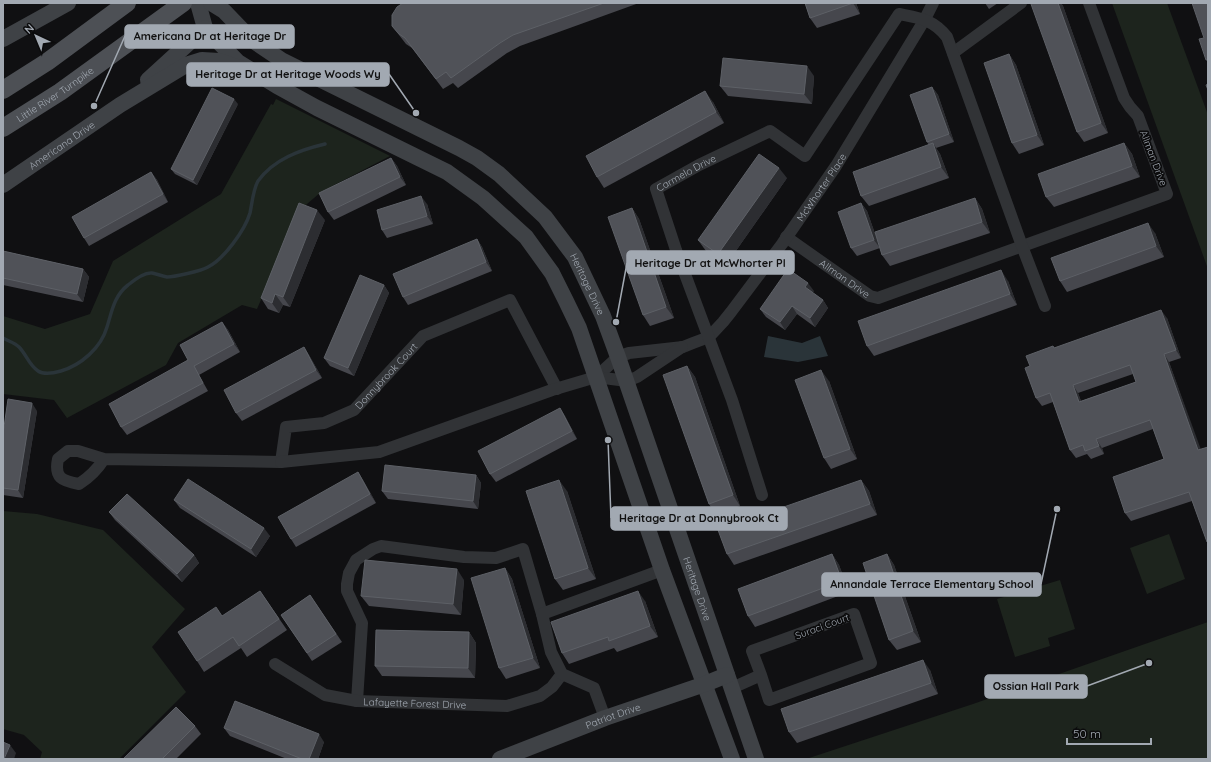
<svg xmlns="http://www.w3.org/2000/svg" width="1211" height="762" font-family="Quicksand,sans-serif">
<rect width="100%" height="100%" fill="#101012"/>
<g fill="#1d241d">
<polygon points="1112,3 1167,3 1208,115 1208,269"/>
<polygon points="276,99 390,156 321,192 300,210 257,309 242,305 178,343 166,365 67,418 54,400 3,394 3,316 45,329 90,314 113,261 221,194 271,104 273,105"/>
<polygon points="3,511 37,514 103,530 185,609 152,647 186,692 119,759 40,759 42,752 24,735 3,729"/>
<polygon points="1169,534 1185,579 1147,594 1130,548"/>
<polygon points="1060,580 1075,629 1048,638 1050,646 1015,657 997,599"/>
<polygon points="1208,622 1208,759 806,759 973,704"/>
</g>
<polygon fill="#2a3439" points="768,336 802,343 820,336 828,356 798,362 764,357"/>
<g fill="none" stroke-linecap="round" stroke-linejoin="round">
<path stroke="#2a3439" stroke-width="3.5" d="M3 338C8 341 15 343 19 347 26 354 29 365 38 371 44 375 54 373 61 371 81 365 101 348 107 327 112 311 114 296 128 285 134 280 144 272 152 273 157 274 162 276 167 277 174 277 201 271 208 267 224 259 245 230 250 213 252 204 253 190 258 181 274 159 300 150 325 144"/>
<g stroke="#313336" stroke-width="12">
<polyline points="953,53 1021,3"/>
<path id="s1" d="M786 237 870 296 878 298 1167 194 1138 116 1130 107 1124 98 1089 3"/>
<path id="s2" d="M596 377 618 357 629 353 683 347 693 343 709 337 723 322 731 312 782 244 836 166 925 19 933 3"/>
<path id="s3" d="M104 459C97 470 90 477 79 484 62 481 54 478 58 459L68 451H78L104 459 281 462 286 427 324 423 354 410 423 336 510 300 557 389"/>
<polyline points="281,462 379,452 552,390 596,377 627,381 637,377 682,347"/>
<path id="s4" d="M762 495 732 400 676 250 656 189 699 165 770 131 805 156 899 14C919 18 933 19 947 37L1022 246 1045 306"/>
<path id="s5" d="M542 614 523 549 496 558 464 557 381 546 373 549 356 560 349 573 347 584V591L362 623 357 701 507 706 540 696 552 687 562 674"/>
<polyline points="275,664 325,695 357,701"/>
<polyline points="732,688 761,675 769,700 871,663 854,614 752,651 761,675"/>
<polyline points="605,718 594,688 562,674 551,652 542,614 662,570"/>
</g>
<g stroke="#3f4246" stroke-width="16">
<polyline points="198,3 205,28 238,62 277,86 317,108 447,172 483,198 526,237 552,273 566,301 579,328 662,570 732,759"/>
<path id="s6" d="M211 3 224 11 252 40 283 61 459 148 477 158 499 174 545 217 575 257 603 316 618 357 756 759"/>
<polyline points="3,39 68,3"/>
<polyline points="148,80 205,28"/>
<path id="s7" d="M3 185 120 105 186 65 202 60 219 61 243 69"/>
<path id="s8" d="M500 759 605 718 705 684 727 675"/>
</g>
<g stroke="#4d5055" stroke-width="18">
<polyline points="3,90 47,62 127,3"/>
<path id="s9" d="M3 128 60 92 183 3"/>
</g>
</g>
<g fill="#46474d" fill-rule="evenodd">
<polygon points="403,3 639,3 520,46 507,53 458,88 453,83 443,89 412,48 406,44 392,26"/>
<polygon points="805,3 856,3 860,14 817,28 810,18"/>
<polygon points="985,3 998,3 989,9"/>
<polygon points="1033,3 1061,3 1063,6 1108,133 1084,142 1077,132"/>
<polygon points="1009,54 1016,65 1044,145 1019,154 1012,143"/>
<polygon points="814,76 812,104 728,96 720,86"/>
<polygon points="932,87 938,95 954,142 936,148 940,154 949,178 869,206 861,196 929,145 927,142"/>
<polygon points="713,102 724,123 604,188 597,177"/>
<polygon points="238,104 197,185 175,174 171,169"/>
<polygon points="1124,143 1132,154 1140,177 1054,207 1046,197"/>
<polygon points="391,158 397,166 406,185 334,220 328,212"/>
<polygon points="151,172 157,180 168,202 89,246 84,238"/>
<polygon points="787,178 726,265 706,251 698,240"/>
<polygon points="975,198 982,209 990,233 890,266 882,255"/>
<polygon points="861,203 867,211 880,248 857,256 851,248"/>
<polygon points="427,204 433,224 387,238 382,230"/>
<polygon points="632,208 639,219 674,318 650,326 643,315"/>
<polygon points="325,220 290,307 283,305 279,313 268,309 261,298"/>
<polygon points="1155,233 1164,257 1067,292 1060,281"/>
<polygon points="477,239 482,247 492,271 408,305 403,297"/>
<polygon points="3,251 83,269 89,277 83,302 3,285"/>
<polygon points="1008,281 1017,305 874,356 867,346"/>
<polygon points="384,285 389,293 354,376 330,366 324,358"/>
<polygon points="814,291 812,293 823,300 828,308 815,327 797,314 785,330 766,317 760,309"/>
<path d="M1167 318 1181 358 1169 362 1200 450 1208 447V544L1207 542 1192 501 1131 521 1125 513 1164 459 1153 429 1102 448 1104 454 1091 459 1087 454 1076 458 1070 450 1053 402 1042 406 1036 398 1053 346 1054 348ZM1133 374 1136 382 1081 401 1078 393Z"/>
<polygon points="222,322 228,330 240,352 199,375 208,391 127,435 121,427 188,360"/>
<polygon points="304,347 309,355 322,378 242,421 236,413"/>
<polygon points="687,366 695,377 740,506 716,515 709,504"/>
<polygon points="829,381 857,459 831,469 824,458"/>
<polygon points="560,408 565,416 577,439 496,482 490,474"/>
<polygon points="37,411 23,498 3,495 3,434"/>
<polygon points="358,472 363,480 376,503 296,547 291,539"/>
<polygon points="476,475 481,483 478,509 388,499 382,491"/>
<polygon points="861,480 869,491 877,515 734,565 727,554"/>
<polygon points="567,491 596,579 563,590 555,579"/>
<polygon points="174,500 270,536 256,557 180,508"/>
<polygon points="109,512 194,555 199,563 182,582 115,520"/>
<polygon points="832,554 839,565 849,592 755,627 748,616"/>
<polygon points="887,554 894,565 921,642 897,650 889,640"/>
<polygon points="505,568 512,579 540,668 506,679 499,668"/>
<polygon points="464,580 461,615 369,606 361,596"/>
<polygon points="260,591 287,630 247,657 241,648 204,672 197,661 223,616"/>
<polygon points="310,595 342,642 312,661 281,615"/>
<polygon points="645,601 658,637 617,652 614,648 569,664 562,653"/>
<polygon points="469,632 476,643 475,678 382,676 375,666"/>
<polygon points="930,670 938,694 797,743 789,732"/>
<polygon points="195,726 201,734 176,759 123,759"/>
<polygon points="224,728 324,742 318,759 287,759 230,736"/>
</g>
<g fill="#2c2d31">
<polygon points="853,3 856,3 860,14"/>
<polygon points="1058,3 1061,3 1063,6 1108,133 1101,123"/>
<polygon points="1009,54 1016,65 1044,145 1037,135"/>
<polygon points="807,66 814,76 812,104 804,94"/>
<polygon points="932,87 938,95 954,142 949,134"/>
<polygon points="705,91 713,102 724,123 716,112"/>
<polygon points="234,99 238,104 197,185 193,180"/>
<polygon points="933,143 940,154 949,178 941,167"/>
<polygon points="1124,143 1132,154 1140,177 1132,166"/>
<polygon points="391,158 397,166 406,185 400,177"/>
<polygon points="779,168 787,178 726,265 718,254"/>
<polygon points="151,172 157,180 168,202 163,194"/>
<polygon points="421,196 427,204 433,224 427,216"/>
<polygon points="975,198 982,209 990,233 982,222"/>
<polygon points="861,203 867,211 880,248 874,240"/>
<polygon points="632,208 639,219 674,318 666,307"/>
<polygon points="317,210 325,220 290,307 283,297"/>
<polygon points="1148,223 1155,233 1164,257 1156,246"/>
<polygon points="477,239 482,247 492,271 486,262"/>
<polygon points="83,269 89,277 83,302 77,294"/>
<polygon points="1001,270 1008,281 1017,305 1010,294"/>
<polygon points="808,283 814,291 810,295 805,287"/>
<polygon points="384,285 389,293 354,376 348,368"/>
<polygon points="275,294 283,305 279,313 272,303"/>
<polygon points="823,300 828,308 815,327 810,318"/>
<polygon points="792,306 797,314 785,330 780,322"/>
<polygon points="1161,310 1167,318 1181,358 1176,350"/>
<polygon points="222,322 228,330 240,352 234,344"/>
<polygon points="304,347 309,355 322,378 316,370"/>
<polygon points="1164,354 1169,362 1204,458 1198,450"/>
<polygon points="687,366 695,377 740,506 733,495"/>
<polygon points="821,370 829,381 857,459 850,449"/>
<polygon points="1073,385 1078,393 1084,410 1079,402"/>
<polygon points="32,403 37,411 23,498 18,490"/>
<polygon points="560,408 565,416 577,439 572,431"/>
<polygon points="1096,439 1102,448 1104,454 1099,446"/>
<polygon points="358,472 363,480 376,503 370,494"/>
<polygon points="476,475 481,483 478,509 473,501"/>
<polygon points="559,480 567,491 596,579 588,568"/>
<polygon points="861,480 869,491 877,515 870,504"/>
<polygon points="264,528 270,536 256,557 251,549"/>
<polygon points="832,554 839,565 849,592 842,581"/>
<polygon points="887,554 894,565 921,642 913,631"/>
<polygon points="194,555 199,563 182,582 177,574"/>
<polygon points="505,568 512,579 540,668 533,658"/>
<polygon points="457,569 464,580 461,615 453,604"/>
<polygon points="638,591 645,601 658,637 650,626"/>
<polygon points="469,632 476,643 475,678 468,668"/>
<polygon points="923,660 930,670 938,694 931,683"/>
<polygon points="319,734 324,742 318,759 309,759"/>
<polygon points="10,745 16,753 14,759 4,759"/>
</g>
<g fill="#505258" stroke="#5d6066" fill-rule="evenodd">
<polygon points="403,3 604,3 513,35 500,43 451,78 446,72 436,79 405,38 399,34 392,26 392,15 397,7"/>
<polygon points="805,3 853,3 810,18"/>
<polygon points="1033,3 1058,3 1101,123 1077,132 1031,4"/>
<polygon points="1192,3 1208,3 1208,60 1206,60 1199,39 1204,38"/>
<polygon points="1009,54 1037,135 1012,143 984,63"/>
<polygon points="723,58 807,66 804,94 720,86"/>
<polygon points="1208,84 1208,90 1206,85"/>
<polygon points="932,87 949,134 927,142 910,95"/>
<polygon points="212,88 234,99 193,180 171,169"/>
<polygon points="705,91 716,112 597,177 586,156"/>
<polygon points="933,143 941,167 861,196 853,172"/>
<polygon points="1124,143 1132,166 1046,197 1038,174"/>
<polygon points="759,154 779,168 718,254 698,240"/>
<polygon points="391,158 400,177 328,212 319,193"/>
<polygon points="151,172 163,194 84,238 72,217"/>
<polygon points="421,196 427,216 382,230 377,210"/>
<polygon points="975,198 982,222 882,255 875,232"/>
<polygon points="299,203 317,210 283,297 275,294 272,303 261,298"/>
<polygon points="861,203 874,240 851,248 838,212"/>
<polygon points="632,208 666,307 643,315 608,217"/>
<polygon points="1148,223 1156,246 1060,281 1051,258"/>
<polygon points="477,239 486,262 403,297 393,274"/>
<polygon points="3,251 83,269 77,294 3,278"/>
<polygon points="788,269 808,283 805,287 823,300 810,318 792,306 780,322 760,309"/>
<polygon points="1001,270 1010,294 867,346 858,321"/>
<polygon points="360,275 384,285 348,368 324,358"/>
<path d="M1161 310 1176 350 1164 354 1198 450 1208 447V541L1207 542 1189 492 1125 513 1113 477 1164 459 1150 420 1096 439 1099 446 1085 451 1083 445 1070 450 1050 393 1036 398 1025 368 1030 366 1026 356 1053 346 1054 348ZM1130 365 1136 382 1079 402 1073 385Z"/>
<polygon points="222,322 234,344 194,366 203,383 121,427 109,404 188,360 180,345"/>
<polygon points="304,347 316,370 236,413 224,390"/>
<polygon points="687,366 733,495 709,504 663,375"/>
<polygon points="821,370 850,449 824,458 795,380"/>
<polygon points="8,399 32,403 18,490 3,488 3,434"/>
<polygon points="560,408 572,431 490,474 478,451"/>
<polygon points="385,465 476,475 473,501 382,491"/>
<polygon points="358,472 370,494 291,539 278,517"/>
<polygon points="188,479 264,528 251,549 174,500"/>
<polygon points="559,480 588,568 555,579 526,491"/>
<polygon points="861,480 870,504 727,554 718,530"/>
<polygon points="127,494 194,555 177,574 109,512"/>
<polygon points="832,554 842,581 748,616 738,589"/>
<polygon points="887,554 913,631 889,640 863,563"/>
<polygon points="365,560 457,569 453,604 361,596"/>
<polygon points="505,568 533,658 499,668 471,578"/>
<polygon points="260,591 279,619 239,646 233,637 197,661 178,632 216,607 222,616"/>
<polygon points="638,591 650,626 609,641 608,637 562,653 551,622"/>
<polygon points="310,595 336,634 307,653 281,615"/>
<polygon points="376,630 469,632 468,668 375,666"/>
<polygon points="923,660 931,683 789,732 781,709"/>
<polygon points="235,701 319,734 309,759 302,759 224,728"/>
<polygon points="176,707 195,726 162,759 123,759"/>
<polygon points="3,742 10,745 4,759 3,759"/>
</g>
<g text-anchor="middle" stroke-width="3.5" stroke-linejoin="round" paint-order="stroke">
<g font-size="10" fill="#a2a9b2" stroke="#0b0b0c">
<text dy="4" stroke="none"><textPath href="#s9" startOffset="62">Little River Turnpike</textPath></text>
<text dy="4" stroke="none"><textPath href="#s7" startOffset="71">Americana Drive</textPath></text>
<text transform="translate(1154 158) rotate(69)" y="4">Allman Drive</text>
<text dy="4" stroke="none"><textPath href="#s4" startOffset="358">Carmelo Drive</textPath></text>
<text dy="4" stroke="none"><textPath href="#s2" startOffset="311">McWhorter Place</textPath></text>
<text dy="4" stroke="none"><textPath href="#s1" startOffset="72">Allman Drive</textPath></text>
<text dy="4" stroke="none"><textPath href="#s6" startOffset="480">Heritage Drive</textPath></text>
<text dy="4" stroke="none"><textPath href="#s3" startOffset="455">Donnybrook Court</textPath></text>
<text dy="4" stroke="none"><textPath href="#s6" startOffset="804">Heritage Drive</textPath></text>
<text transform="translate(822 626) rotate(-20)" y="4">Suraci Court</text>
<text dy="4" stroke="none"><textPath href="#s5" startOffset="445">Lafayette Forest Drive</textPath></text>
<text dy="4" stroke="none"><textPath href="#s8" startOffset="121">Patriot Drive</textPath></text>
</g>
</g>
<path fill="none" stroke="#a2a9b2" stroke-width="1.5" d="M94 106L125 36M416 113L389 74M616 322L627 263M608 440L611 518M1057 509L1041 584M1149 663L1087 686"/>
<g fill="#a2a9b2" stroke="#0b0b0c" stroke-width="1.5">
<circle cx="94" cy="106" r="4"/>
<circle cx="416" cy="113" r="4"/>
<circle cx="616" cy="322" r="4"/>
<circle cx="608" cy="440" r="4"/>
<circle cx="1057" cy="509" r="4"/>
<circle cx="1149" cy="663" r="4"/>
</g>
<g fill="#a2a9b2" stroke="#a2a9b2" stroke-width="1.5">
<rect x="125" y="25" width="169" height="23" rx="4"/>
<rect x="187" y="63" width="202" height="23" rx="4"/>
<rect x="627" y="251" width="167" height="23" rx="4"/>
<rect x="611" y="507" width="176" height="23" rx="4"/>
<rect x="822" y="573" width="219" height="23" rx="4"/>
<rect x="985" y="675" width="102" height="23" rx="4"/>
</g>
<g font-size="11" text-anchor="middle" font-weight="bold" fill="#111">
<text x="210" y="40">Americana Dr at Heritage Dr</text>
<text x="288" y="78">Heritage Dr at Heritage Woods Wy</text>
<text x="710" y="267">Heritage Dr at McWhorter Pl</text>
<text x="699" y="522">Heritage Dr at Donnybrook Ct</text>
<text x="932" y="588">Annandale Terrace Elementary School</text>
<text x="1036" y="690">Ossian Hall Park</text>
</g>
<rect width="1211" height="762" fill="none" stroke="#a2a9b2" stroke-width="8"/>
<g transform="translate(36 36) rotate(316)" stroke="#0b0b0c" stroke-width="3" paint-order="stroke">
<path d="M0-3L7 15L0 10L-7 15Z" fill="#a2a9b2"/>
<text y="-6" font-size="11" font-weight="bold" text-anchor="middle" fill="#a2a9b2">N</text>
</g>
<path d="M1067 738v6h84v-6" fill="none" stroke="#a2a9b2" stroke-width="2"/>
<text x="1073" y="738" font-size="12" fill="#a2a9b2" stroke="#0b0b0c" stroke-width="3" paint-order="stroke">50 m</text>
</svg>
